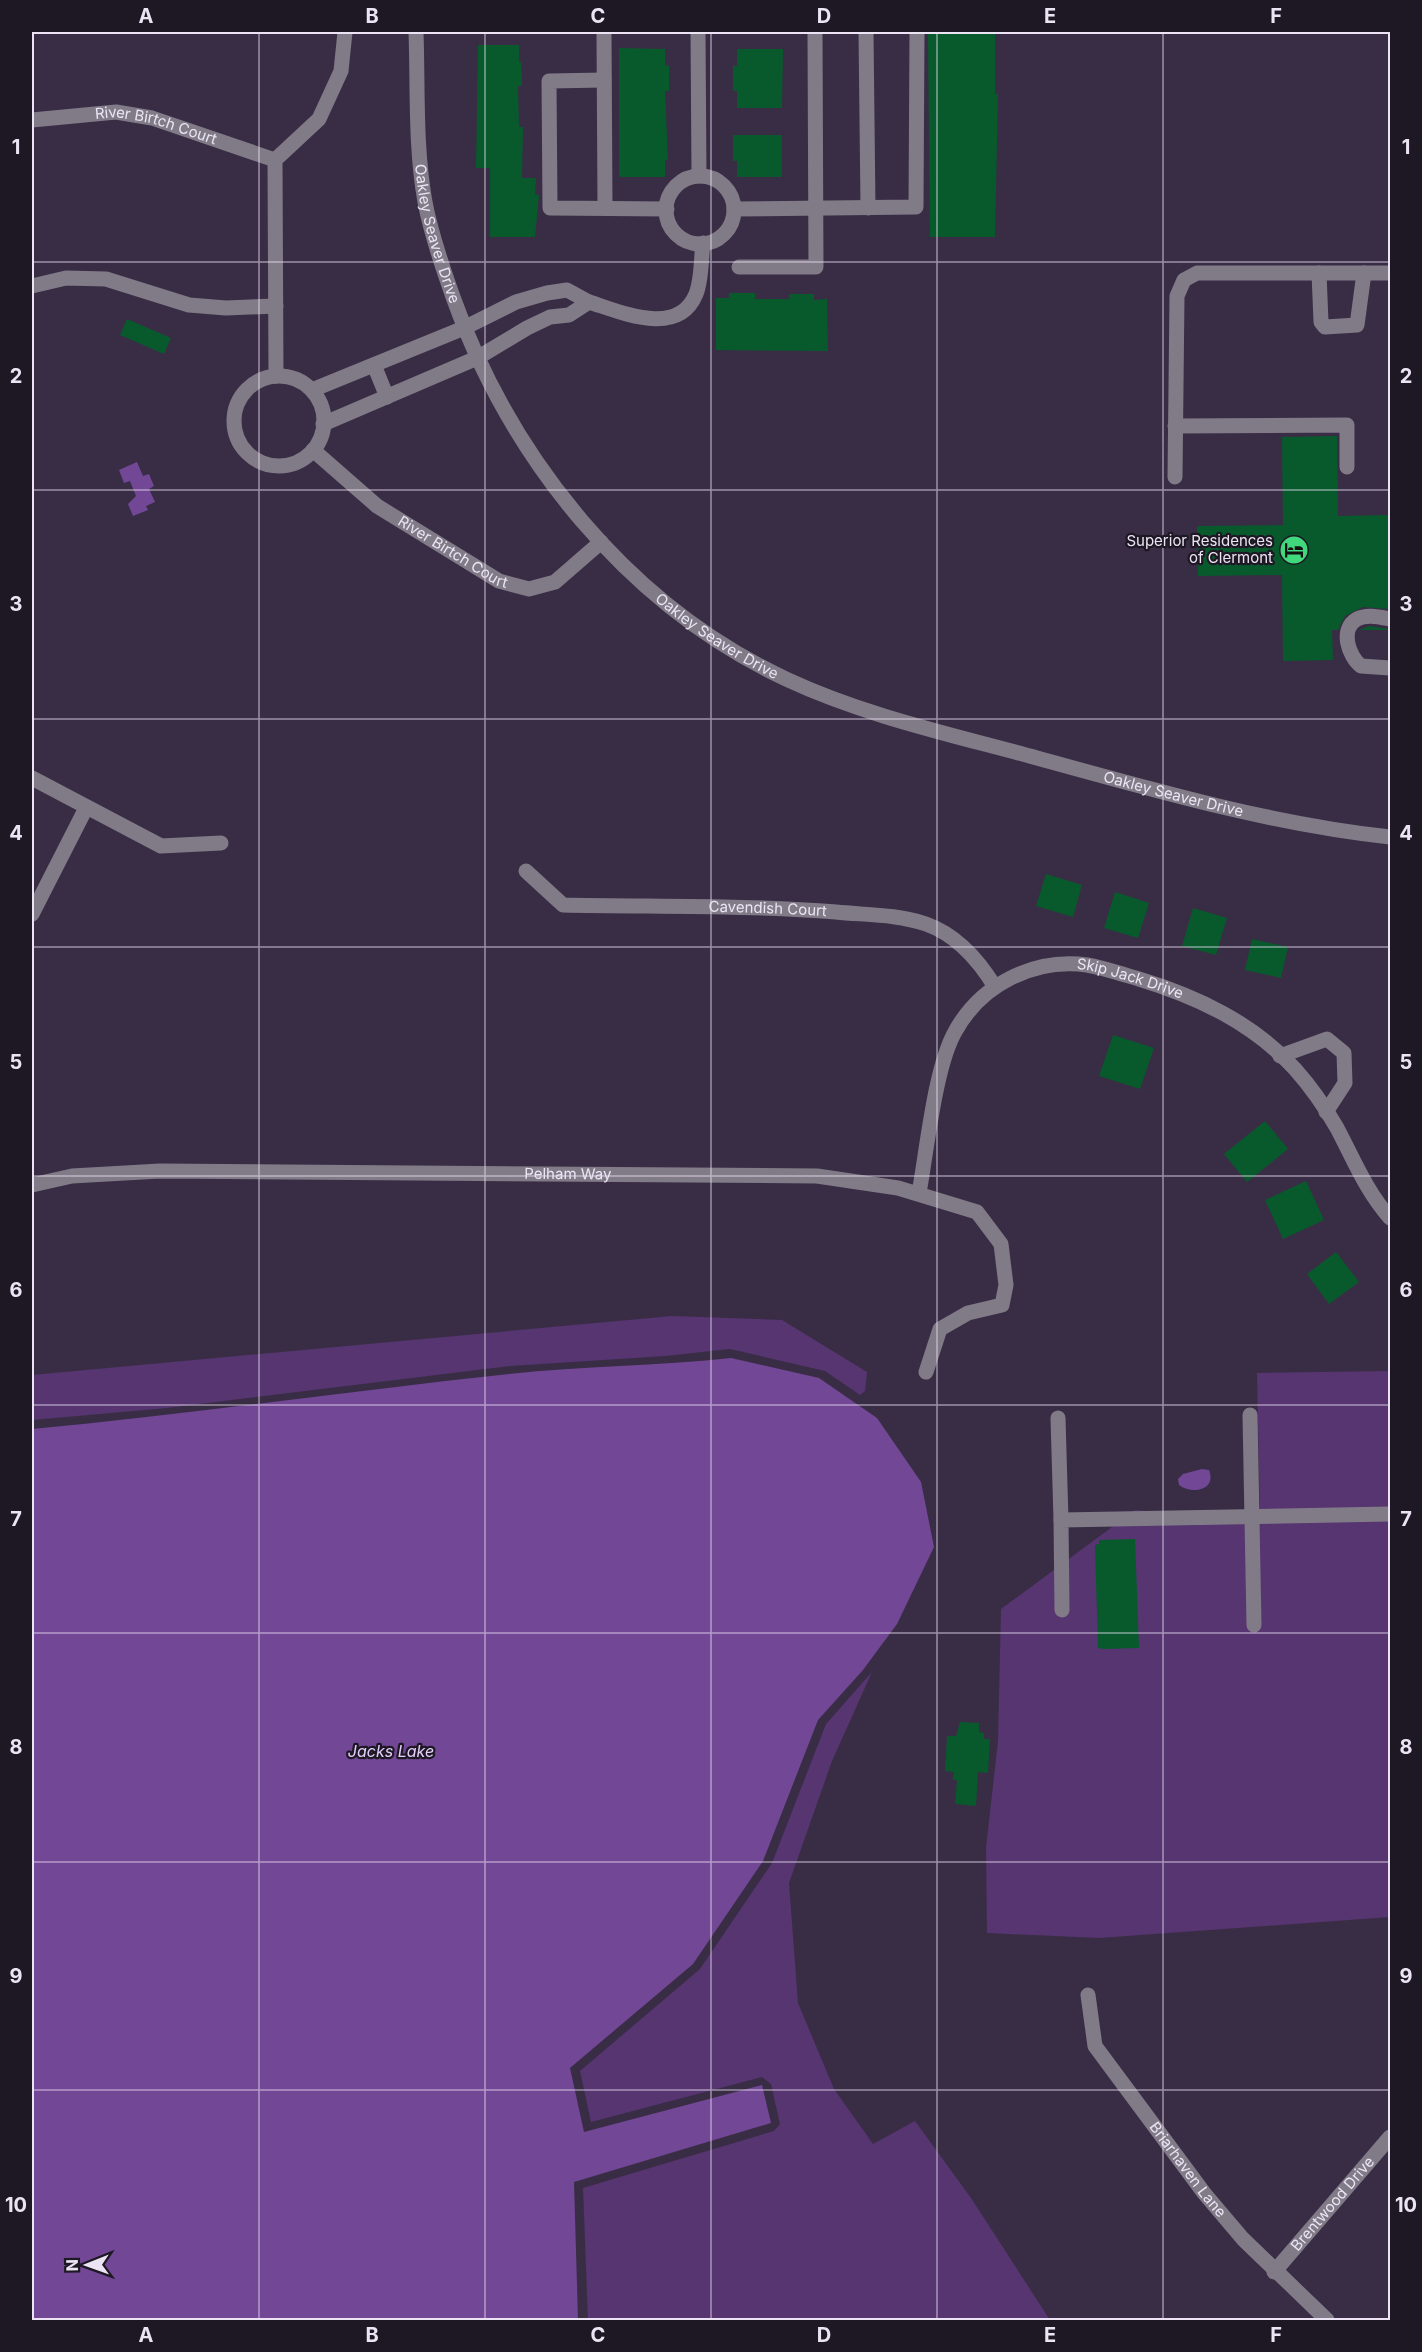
<svg xmlns="http://www.w3.org/2000/svg" width="1422" height="2352" font-family="Inter,sans-serif">
<rect width="100%" height="100%" fill="#392d45"/>
<g fill="#563571">
<polygon points="672,1316 782,1320 867,1372 865,1391 860,1395 825,1371 730,1349 665,1356 510,1366 167,1408 32,1420 32,1375"/>
<polygon points="1390,1371 1390,1917 1099,1938 987,1933 986,1848 998,1741 1001,1609 1135,1510 1260,1522 1257,1373"/>
<polygon points="872,1672 832,1761 789,1883 798,2003 834,2089 873,2144 915,2121 971,2198 1050,2320 588,2320 583,2188 774,2131 780,2124 771,2084 762,2077 591,2122 580,2071 700,1969 772,1863 826,1724"/>
</g>
<g fill="#724796">
<polygon points="137,462 143,476 149,474 154,486 149,489 155,502 146,506 148,510 133,516 128,504 136,496 130,481 124,483 119,470"/>
<path d="M731 1358 819 1378 877 1418 921 1482 934 1547 897 1624 863 1670 818 1720 763 1861 693 1964 570 2068 584 2132 762 2085 771 2123 574 2182 578 2320H32V1429C191 1414 350 1391 509 1374 583 1366 657 1366 731 1358Z"/>
<path d="M1202 1469 1209 1470C1217 1490 1192 1495 1179 1485L1178 1479 1183 1474Z"/>
</g>
<g fill="#085a2d">
<polygon points="933,32 995,32 995,94 998,94 995,237 930,237 928,34 933,34"/>
<polygon points="478,45 519,45 519,62 521,62 522,86 518,86 519,127 523,127 522,178 536,178 535,195 539,195 535,237 490,237 490,168 476,168"/>
<polygon points="619,48 665,49 665,65 669,66 669,91 665,91 668,160 665,160 665,177 619,177"/>
<polygon points="737,49 783,49 782,108 737,108 737,91 733,91 733,66 737,66"/>
<polygon points="733,135 782,135 782,177 737,177 737,161 733,161"/>
<polygon points="729,293 755,293 755,299 789,299 789,294 814,294 814,300 827,299 828,351 716,350 716,298 729,298"/>
<polygon points="127,319 171,338 164,354 120,335"/>
<polygon points="1337,436 1338,516 1390,515 1389,609 1363,607 1345,616 1338,630 1332,630 1333,660 1283,661 1282,575 1198,576 1197,526 1283,525 1282,437"/>
<polygon points="1369,626 1389,629 1389,630 1359,630"/>
<polygon points="1046,874 1082,885 1073,917 1036,906"/>
<polygon points="1115,892 1149,903 1138,938 1104,928"/>
<polygon points="1193,908 1227,918 1216,955 1182,946"/>
<polygon points="1252,939 1288,947 1281,978 1245,970"/>
<polygon points="1113,1035 1154,1048 1140,1089 1099,1076"/>
<polygon points="1265,1121 1288,1149 1247,1182 1224,1154"/>
<polygon points="1306,1181 1324,1220 1283,1239 1265,1200"/>
<polygon points="1336,1252 1359,1282 1329,1304 1307,1274"/>
<polygon points="1135,1539 1139,1648 1103,1649 1098,1648 1095,1545 1099,1544 1099,1540"/>
<polygon points="960,1722 979,1723 979,1732 984,1733 984,1739 990,1739 988,1773 978,1772 976,1806 955,1804 957,1780 953,1780 954,1772 945,1771 947,1736 956,1736"/>
</g>
<g fill="none" stroke-linecap="round" stroke-linejoin="round">
<g stroke="#817b88" stroke-width="15">
<path id="s1" d="M416 32C418 88 415 146 425 202 431 234 442 266 453 297 511 459 628 605 786 679 865 716 953 735 1037 758 1154 790 1270 824 1390 837"/>
<polyline points="604,32 605,208"/>
<polyline points="698,32 699,176"/>
<polyline points="866,32 868,208"/>
<polyline points="604,80 549,81 550,208 667,209"/>
<path id="s2" d="M32 120 116 112 152 118 275 160"/>
<circle cx="700" cy="210" r="34"/>
<polyline points="734,209 916,207 917,32"/>
<polyline points="739,267 816,267 815,32"/>
<polyline points="1319,273 1321,322 1325,327 1357,325 1364,273"/>
<polyline points="32,286 66,278 106,279 189,305 226,308 276,306"/>
<path d="M589 302C621 312 678 338 696 294 702 279 701 258 703 243"/>
<polyline points="374,365 387,397"/>
<polyline points="276,376 275,160 319,119 341,71 345,32"/>
<circle cx="279" cy="421" r="45"/>
<polyline points="312,390 464,328 516,302 547,293 567,290 589,302 569,315 550,317 527,328 477,358 323,424"/>
<polyline points="1175,426 1347,425 1347,467"/>
<path id="s3" d="M313 450 377 506 499 581 529 589 555 582 601 542"/>
<polyline points="1175,477 1177,296 1184,280 1197,273 1390,273"/>
<path d="M1390 619C1379 617 1367 614 1357 619 1339 629 1349 657 1361 666L1390 668"/>
<polyline points="32,778 161,846 221,843"/>
<path id="s4" d="M526 871 563 905C653 907 745 905 836 912 865 915 897 914 926 924 957 935 978 959 995 987"/>
<polyline points="32,914 86,808"/>
<polyline points="1280,1056 1327,1039 1344,1053 1345,1083 1326,1112"/>
<path id="s5" d="M32 1185 72 1176 160 1171 817 1176 898 1188 977 1212 1001 1244 1006 1285 1002 1305 968 1313 940 1329 926 1372"/>
<path id="s6" d="M919 1193C927 1150 935 1065 956 1030 982 984 1034 958 1087 965 1104 968 1122 974 1139 979 1198 997 1253 1023 1295 1069 1311 1087 1325 1107 1337 1128 1354 1160 1366 1191 1390 1218"/>
<polyline points="1250,1415 1254,1625"/>
<polyline points="1058,1418 1061,1520"/>
<polyline points="1062,1610 1061,1520 1390,1514"/>
<path id="s7" d="M1088 1995 1095 2046 1204 2193 1243 2239 1327 2320"/>
<path id="s8" d="M1274 2272 1390 2137"/>
</g>
</g>
<path fill="none" stroke="#ece4f4" stroke-width="1.5" stroke-opacity="0.55" d="M259 32V2320M485 32V2320M711 32V2320M937 32V2320M1163 32V2320M32 262H1390M32 490H1390M32 719H1390M32 947H1390M32 1176H1390M32 1405H1390M32 1633H1390M32 1862H1390M32 2090H1390"/>
<defs>
<g id="hotel-disc" transform="scale(1.5)"><circle r="9.5" fill="#41d77c" stroke="#1d1823"/><path d="M-6-4.5h1.5V1H6V5H4.5V3h-9V5H-6ZM-4 0a1.8 1.8 0 1 1 3.6 0ZM.5 0V-2.5h3Q6-2.5 6 0Z" fill="#111"/></g>
</defs>
<g fill-rule="evenodd">
<use href="#hotel-disc" x="1294" y="550"/>
</g>
<g text-anchor="middle" stroke-width="4.5" stroke-linejoin="round" paint-order="stroke">
<g font-size="15" fill="#ece4f4" stroke="#1d1823">
<text dy="5" stroke="none"><textPath href="#s2" startOffset="126">River Birtch Court</textPath></text>
<text dy="5" stroke="none"><textPath href="#s1" startOffset="204">Oakley Seaver Drive</textPath></text>
<text dy="5" stroke="none"><textPath href="#s3" startOffset="174">River Birtch Court</textPath></text>
<text dy="5" stroke="none"><textPath href="#s1" startOffset="708">Oakley Seaver Drive</textPath></text>
<text dy="5" stroke="none"><textPath href="#s1" startOffset="1194">Oakley Seaver Drive</textPath></text>
<text dy="5" stroke="none"><textPath href="#s4" startOffset="255">Cavendish Court</textPath></text>
<text dy="5" stroke="none"><textPath href="#s6" startOffset="368">Skip Jack Drive</textPath></text>
<text dy="5" stroke="none"><textPath href="#s5" startOffset="537">Pelham Way</textPath></text>
<text dy="5" stroke="none"><textPath href="#s7" startOffset="206">Briarhaven Lane</textPath></text>
<text dy="5" stroke="none"><textPath href="#s8" startOffset="90">Brentwood Drive</textPath></text>
</g>
<g font-size="15" fill="#ece4f4" stroke="#1d1823" text-anchor="end">
<text x="1273" y="546">Superior Residences<tspan x="1273" dy="17">of Clermont</tspan></text>
</g>
<g font-size="16" font-style="italic" fill="#e3cef9" stroke="#1d1823">
<text x="391" y="1757">Jacks Lake</text>
</g>
</g>
<rect width="1422" height="2352" fill="none" stroke="#1d1823" stroke-width="66"/>
<g transform="translate(87 2265) rotate(269)" stroke="#1d1823" stroke-width="4.5" paint-order="stroke">
<path d="M0-4.5L10 22L0 15L-10 22Z" fill="#ece4f4"/>
<text y="-9" font-size="16" font-weight="bold" text-anchor="middle" fill="#ece4f4">N</text>
</g>
<rect x="33" y="33" width="1356" height="2286" fill="none" stroke="#ece4f4" stroke-width="2"/>
<g font-size="20" text-anchor="middle" font-weight="bold" fill="#ece4f4">
<text x="146" y="23">A</text>
<text x="372" y="23">B</text>
<text x="598" y="23">C</text>
<text x="824" y="23">D</text>
<text x="1050" y="23">E</text>
<text x="1276" y="23">F</text>
<text x="16" y="154">1</text>
<text x="1406" y="154">1</text>
<text x="16" y="383">2</text>
<text x="1406" y="383">2</text>
<text x="16" y="611">3</text>
<text x="1406" y="611">3</text>
<text x="16" y="840">4</text>
<text x="1406" y="840">4</text>
<text x="16" y="1069">5</text>
<text x="1406" y="1069">5</text>
<text x="16" y="1297">6</text>
<text x="1406" y="1297">6</text>
<text x="16" y="1526">7</text>
<text x="1406" y="1526">7</text>
<text x="16" y="1754">8</text>
<text x="1406" y="1754">8</text>
<text x="16" y="1983">9</text>
<text x="1406" y="1983">9</text>
<text x="16" y="2212">10</text>
<text x="1406" y="2212">10</text>
<text x="146" y="2342">A</text>
<text x="372" y="2342">B</text>
<text x="598" y="2342">C</text>
<text x="824" y="2342">D</text>
<text x="1050" y="2342">E</text>
<text x="1276" y="2342">F</text>
</g>
</svg>
